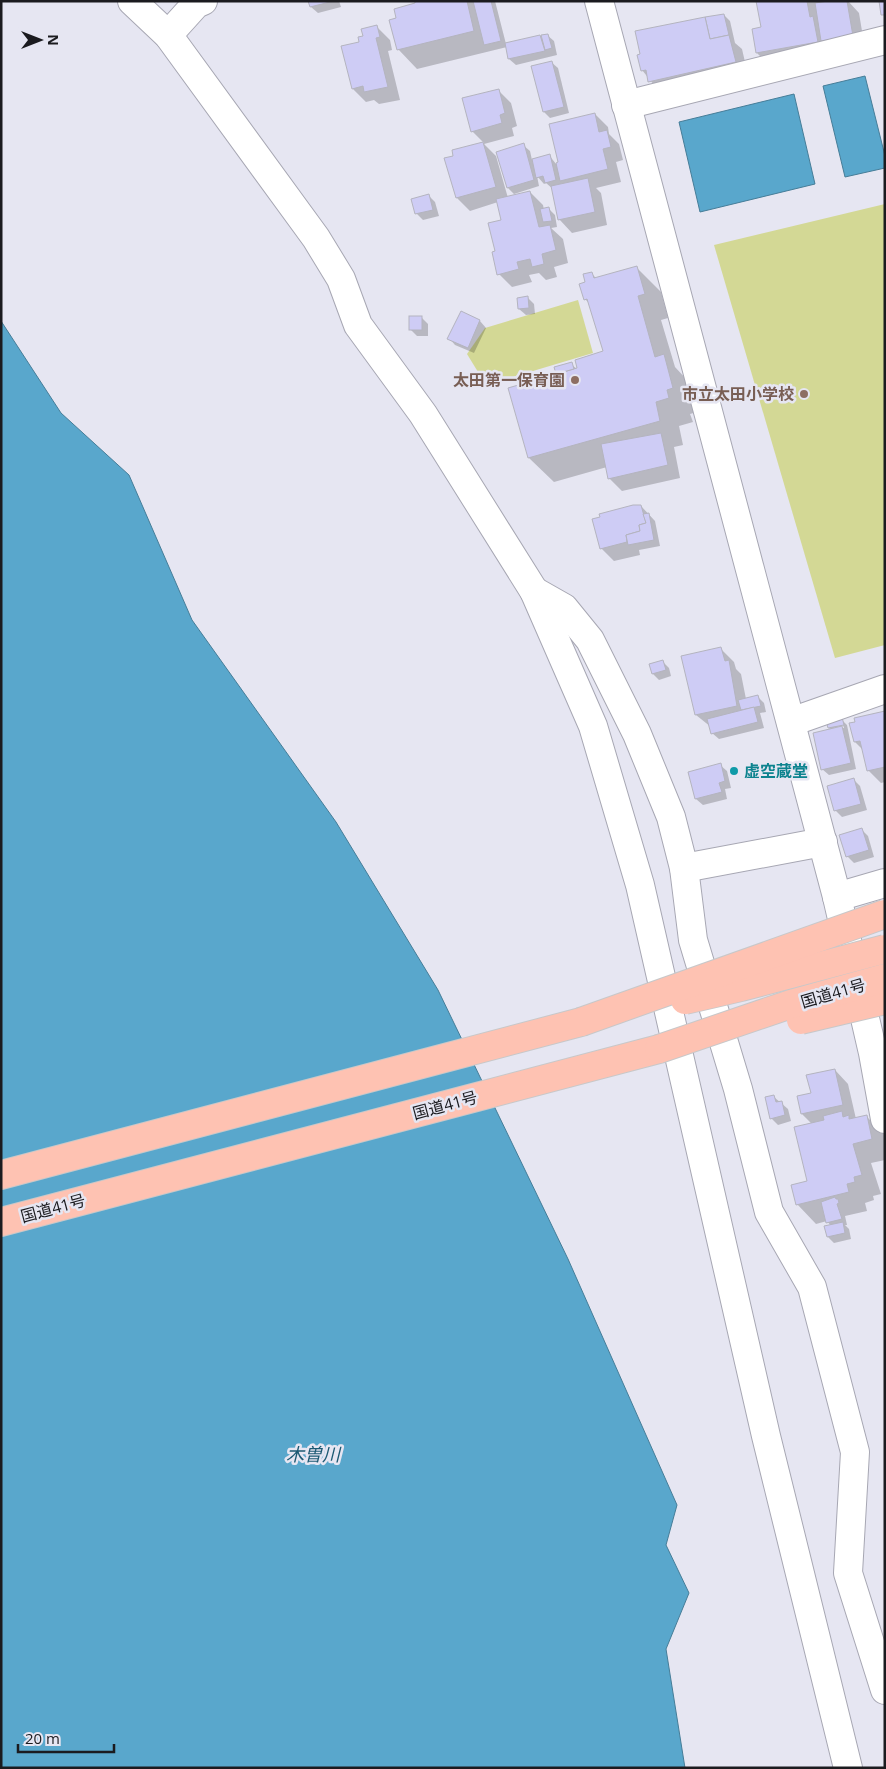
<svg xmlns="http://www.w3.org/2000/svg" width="886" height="1769" font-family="'Open Sans','Noto Sans JP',sans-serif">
<rect width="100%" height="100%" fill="#e6e6f2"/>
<g fill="#d3d895">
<polygon points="885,204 885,645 835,658 714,245"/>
<polygon points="578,300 593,353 486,385 467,354 485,328"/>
</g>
<g fill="#59a7cc" stroke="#467d98">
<polygon points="865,76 885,156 885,168 845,177 823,86"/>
<polygon points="794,94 815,184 700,212 679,122"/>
<polygon points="1,321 61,413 129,475 192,620 336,822 438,990 568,1259 677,1505 666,1545 689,1593 666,1649 685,1768 1,1768"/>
</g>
<g fill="#0003">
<polygon points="310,1 339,1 341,7 318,13 311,7"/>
<polygon points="416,1 495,1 506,44 540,37 543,39 547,35 554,41 557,55 516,65 509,59 507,47 417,69 398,49 398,19 417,4"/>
<polygon points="758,1 822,1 822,4 848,1 859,13 865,49 776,72 757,53 763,28"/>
<polygon points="724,15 730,21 735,43 742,49 748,75 662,95 642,70"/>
<polygon points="377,27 390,40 392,50 388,51 400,100 379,104 374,100 366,102 353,89 360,43 364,37"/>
<polygon points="551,62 558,68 569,113 550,118 544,112 533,67"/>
<polygon points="498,90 511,103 517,126 512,128 514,136 484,144 496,156 508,198 530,192 543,205 544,210 549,209 555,215 557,227 551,228 563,239 568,263 554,267 557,277 546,280 539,273 529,275 532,282 512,287 499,274 497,252 503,221 498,202 470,211 457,198 454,151 484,143 472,131"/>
<polygon points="595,114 608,127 609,134 619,144 623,160 616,162 621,182 596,188 601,193 607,225 572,233 559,219 553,189 546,183 544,184 537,176 539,186 514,194 508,188 523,145 530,151 532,160 549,155 556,164 560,163"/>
<polygon points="428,195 435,202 439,216 423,220 417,214 413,200"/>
<polygon points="637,268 661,292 668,318 661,320 675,367 687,380 697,412 690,414 693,422 679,426 683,445 674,447 680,478 622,491 609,478 607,467 554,482 529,458 510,389 558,375 555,368 571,364 579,371 604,352 591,305 585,299 587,282 591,273 597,279"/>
<polygon points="527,297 534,304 535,314 526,315 519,309"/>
<polygon points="461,312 480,321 486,328 474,353 455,345 449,338"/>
<polygon points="421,317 428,324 428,336 417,336 410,329"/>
<polygon points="641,506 655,521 660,546 639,550 640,555 614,561 601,548"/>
<polygon points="721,649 734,662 736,669 741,674 746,699 758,697 764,703 766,712 760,713 764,728 719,739 712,733 711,727 696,715"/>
<polygon points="663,662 669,668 671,676 659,680 653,674"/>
<polygon points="885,713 885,782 881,783 868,770 863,750 855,742"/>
<polygon points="841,719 847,725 856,769 829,775 822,769 830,729 844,728 843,725 830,729 829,728"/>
<polygon points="720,765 727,771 731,788 725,789 727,799 703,805 696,799"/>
<polygon points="854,780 860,786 867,810 842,817 835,810"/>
<polygon points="862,830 868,836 874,857 854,863 847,856"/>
<polygon points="835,1070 848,1084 856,1119 866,1116 885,1135 885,1160 871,1163 881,1194 873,1196 874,1200 865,1203 867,1211 845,1216 847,1225 845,1225 849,1229 851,1239 834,1243 828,1237 831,1226 827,1221 816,1224 797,1204 808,1182 812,1124 802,1114 799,1097 812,1094"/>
<polygon points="774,1097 788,1109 791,1121 778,1125 771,1118"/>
</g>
<g fill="#ceccf5" stroke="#b4b4bf">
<polygon points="308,1 334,1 310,7"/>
<polygon points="415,1 467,1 474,31 397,50 389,20 396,18 394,9 415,3"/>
<polygon points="473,1 491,1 501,41 484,45"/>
<polygon points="756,1 807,1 810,17 813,16 818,42 756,53 752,29 761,27"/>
<polygon points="828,1 847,1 853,36 821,41 815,3"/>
<polygon points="879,1 885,1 885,15 881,15"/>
<polygon points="724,14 729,35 710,39 705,17"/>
<polygon points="705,17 710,39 729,35 736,62 648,82 646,70 641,71 637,55 640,54 635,31"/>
<polygon points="377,25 380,37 376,38 388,87 364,92 363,86 352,89 341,46 359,42 358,37 363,36 361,29"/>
<polygon points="548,34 552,48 545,50 541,35"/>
<polygon points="540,35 545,51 508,59 505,43"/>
<polygon points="552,61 564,107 543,112 531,66"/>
<polygon points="499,89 505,113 500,115 502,123 471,132 462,98"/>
<polygon points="595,113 599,132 607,130 611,147 603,149 608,169 560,181 556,163 558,162 549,124"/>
<polygon points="483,142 496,187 456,198 444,158 453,156 452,150"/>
<polygon points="524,143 534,180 507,188 496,152"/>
<polygon points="550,154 556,180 545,183 543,176 536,178 532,159"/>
<polygon points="588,178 595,212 558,220 551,186"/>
<polygon points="530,191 539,227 550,225 556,250 542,254 544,264 532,267 530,259 517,262 519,269 497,275 492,252 495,251 488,223 501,220 496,199"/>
<polygon points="429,194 433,210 415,214 411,199"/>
<polygon points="549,207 552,221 543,222 540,209"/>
<polygon points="637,266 645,294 638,296 655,357 664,354 673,388 667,390 669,398 656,402 660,421 528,458 508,388 577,368 575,360 603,351 587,299 584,300 579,284 585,282 583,274 592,272 594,278"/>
<polygon points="528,296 529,308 518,309 517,298"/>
<polygon points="461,311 480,320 468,348 447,339"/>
<rect x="409" y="316" width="13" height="14"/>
<polygon points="572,362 574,369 556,374 554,367"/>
<polygon points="661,433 668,465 608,479 601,444"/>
<polygon points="633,505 641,505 646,523 639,525 640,531 626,535 627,542 600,549 592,519 600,517 599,514"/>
<polygon points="649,513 654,540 628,545 626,535 640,531 639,525 646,523 643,514"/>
<polygon points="721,647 725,661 729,660 737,706 695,715 681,656"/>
<polygon points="663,660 666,670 652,674 649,664"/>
<polygon points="758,695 761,706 741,710 738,700"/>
<polygon points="754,707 758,722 711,734 707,719"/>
<polygon points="885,711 885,767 867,771 860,741 854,742 849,723 855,722 854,718"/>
<polygon points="842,717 844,725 828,728 826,721"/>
<polygon points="842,726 851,763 821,770 813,733"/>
<polygon points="721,763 725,781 719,783 722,792 695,799 688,772"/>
<polygon points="854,778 861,804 834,811 827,786"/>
<polygon points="862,828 869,850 846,857 839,835"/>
<polygon points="835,1069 843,1105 801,1114 797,1096 811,1093 806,1075"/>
<polygon points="774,1095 776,1102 782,1101 785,1115 770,1119 765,1097"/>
<polygon points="842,1111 843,1117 849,1115 849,1119 867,1115 872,1139 853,1144 862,1175 854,1177 855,1182 847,1184 849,1192 796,1205 791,1185 807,1181 794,1127 824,1120 823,1116"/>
<polygon points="835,1197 836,1199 838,1199 839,1203 837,1204 842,1219 826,1223 821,1202"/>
<polygon points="843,1222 845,1233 827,1237 824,1226"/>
</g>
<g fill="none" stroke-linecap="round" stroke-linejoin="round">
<g stroke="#a7a7b3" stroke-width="30">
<g id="minor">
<polyline points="132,1 168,35 316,238 341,279 358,325 423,414 534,591 593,726 640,885 766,1436 848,1768"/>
<polyline points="599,1 837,897 873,1053 885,1119"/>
<polyline points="168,35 196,4 203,1"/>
<polyline points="626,105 885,40"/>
<polyline points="534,591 564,608 590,640 637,734 671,817 684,868 693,940 738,1089 769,1212 812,1287 855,1452 848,1573 885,1690"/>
<polyline points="791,722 885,689"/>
<polyline points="684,868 823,842"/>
<polyline points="837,897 885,883"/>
</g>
</g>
<g stroke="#c8c8c9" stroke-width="30">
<g id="highway">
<polyline points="1,1175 581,1022"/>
<polyline points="1,1222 659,1049"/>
</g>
</g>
<use href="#minor" stroke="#fff" stroke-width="28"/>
<use href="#highway" stroke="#fec2b2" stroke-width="28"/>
<g stroke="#c8c8c9" stroke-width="30" stroke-linecap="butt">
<g id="highway-bridge">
<polyline points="685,1000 741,987 885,949"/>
<polyline points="801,1020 885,1000"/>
<polyline points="581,1022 885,914"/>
<polyline points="659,1049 791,1004 885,978"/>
</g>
</g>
<use href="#highway-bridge" stroke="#fec2b2" stroke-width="28"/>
</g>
<g fill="#8d6e63" stroke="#e6e6f2" stroke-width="2">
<circle cx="575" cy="380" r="5"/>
<circle cx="804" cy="394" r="5"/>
</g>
<circle fill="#0f9aa8" stroke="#e6e6f2" stroke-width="2" cx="734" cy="771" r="5"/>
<g text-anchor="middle" stroke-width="5" stroke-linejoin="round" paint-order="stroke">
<g font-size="16" font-weight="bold" fill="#785e54" stroke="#e6e6f2" text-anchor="end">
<text x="565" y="386">太田第一保育園</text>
<text x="794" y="400">市立太田小学校</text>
</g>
<g font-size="16" font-weight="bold" fill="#0d838f" stroke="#e6e6f2" text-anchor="start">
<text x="744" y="777">虚空蔵堂</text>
</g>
<g font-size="16" fill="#1b1b1f" stroke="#e6e6f2">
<text transform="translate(833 993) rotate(-16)" y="6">国道41号</text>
<text transform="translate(445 1105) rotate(-15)" y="6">国道41号</text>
<text transform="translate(53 1208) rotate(-15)" y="6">国道41号</text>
</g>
<g font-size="18" font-style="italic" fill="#1c5973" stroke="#e6e6f2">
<text x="313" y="1461">木曽川</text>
</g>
</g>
<rect width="886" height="1769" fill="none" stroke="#1b1b1f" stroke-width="5"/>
<g transform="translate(40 40) rotate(90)" stroke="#e6e6f2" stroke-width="4" paint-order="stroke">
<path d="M0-4L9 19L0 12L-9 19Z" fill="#1b1b1f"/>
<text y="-8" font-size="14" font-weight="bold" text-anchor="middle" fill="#1b1b1f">N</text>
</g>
<path d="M18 1744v8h96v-8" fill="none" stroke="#1b1b1f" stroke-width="2.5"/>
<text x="25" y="1744" font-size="15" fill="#1b1b1f" stroke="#e6e6f2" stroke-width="4" paint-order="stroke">20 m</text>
</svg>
